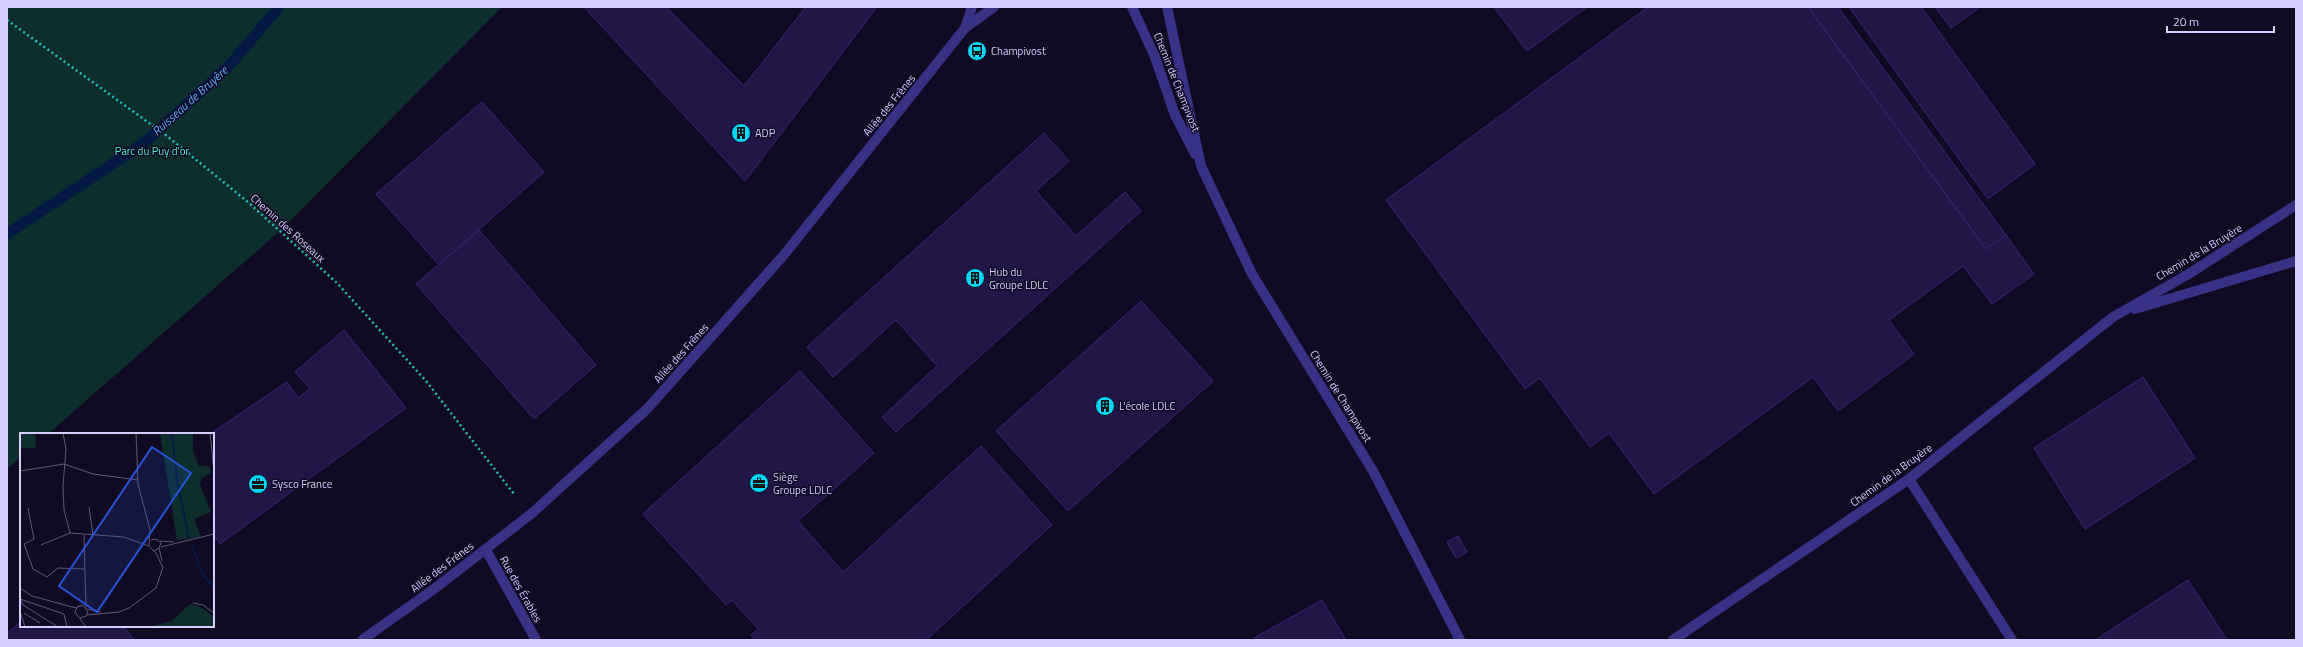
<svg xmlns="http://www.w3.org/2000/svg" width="2303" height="647" font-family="'Titillium Web',sans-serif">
<rect width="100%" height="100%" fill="#100b23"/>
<polygon fill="#0e2e2e" points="7,7 502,7 281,230 48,434 21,434 21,457 7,469"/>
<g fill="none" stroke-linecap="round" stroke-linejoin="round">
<polyline stroke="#041943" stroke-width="11" points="7,234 144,143 229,66 279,7"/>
</g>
<g fill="#211646" stroke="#382575">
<polygon points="584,7 666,7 744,86 806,7 877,7 745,181"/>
<polygon points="1494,7 1587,7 1527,51"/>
<polygon points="1648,7 1808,7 1986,249 2006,235 2034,274 1992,304 1963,266 1889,320 1914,354 1838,411 1813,377 1654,494 1609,433 1590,447 1540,378 1525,389 1386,200"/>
<polygon points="1808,7 1838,7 2006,235 1986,249"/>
<polygon points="1849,7 1921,7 2035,164 1988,199"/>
<polygon points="1935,7 1980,7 1951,28"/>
<polygon points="482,102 544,172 439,265 376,194"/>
<polygon points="1044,133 1069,161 1036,191 1076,236 1125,192 1141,211 896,432 882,417 937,366 896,320 833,377 807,347"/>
<polygon points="479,230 596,365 534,419 416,284"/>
<polygon points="1141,301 1213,381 1068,511 996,431"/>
<polygon points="344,330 406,408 220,544 213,534 213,434 210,434 287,382 298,398 310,389 295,372"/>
<polygon points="800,371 874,453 798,521 843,572 981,446 1052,525 926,640 756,640 751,635 758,629 732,600 726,605 643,514"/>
<polygon points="2143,377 2195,458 2085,529 2034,448"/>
<polygon points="1458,536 1467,552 1456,558 1447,542"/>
<polygon points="2188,580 2227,640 2095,640"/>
<polygon points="1322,600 1346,640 1255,640 1254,638"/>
<polygon points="21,622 21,626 123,626 134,640 7,640 7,633"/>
</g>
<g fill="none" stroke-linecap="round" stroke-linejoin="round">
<polyline stroke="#22bfbb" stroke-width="2.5" stroke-dasharray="2 3" stroke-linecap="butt" points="7,20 167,136 249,203 337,283 426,381 514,494"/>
<polyline stroke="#383287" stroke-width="10" points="1909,479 2012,640"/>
<g stroke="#383287" stroke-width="10">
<polyline points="1132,7 1155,57 1175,115 1195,154"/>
<polyline points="1167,7 1201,166 1252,274 1373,471 1460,640"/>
<polyline points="486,550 536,640"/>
</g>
<g stroke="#383287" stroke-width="10">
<polyline points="965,28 972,7"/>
<polyline points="2135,309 2296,261"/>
<polyline points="362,640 434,589 531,514 647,409 783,256 965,28 994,7"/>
<polyline points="1673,640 1909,479 2113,317 2187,275 2296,205"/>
</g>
</g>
<defs>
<g id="bus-disc" transform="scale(1)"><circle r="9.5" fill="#00d8f9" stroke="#100b23"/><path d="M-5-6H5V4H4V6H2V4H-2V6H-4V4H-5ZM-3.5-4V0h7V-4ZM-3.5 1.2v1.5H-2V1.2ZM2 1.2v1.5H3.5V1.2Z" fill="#111"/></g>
<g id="building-disc" transform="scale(1)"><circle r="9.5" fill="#00d8f9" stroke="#100b23"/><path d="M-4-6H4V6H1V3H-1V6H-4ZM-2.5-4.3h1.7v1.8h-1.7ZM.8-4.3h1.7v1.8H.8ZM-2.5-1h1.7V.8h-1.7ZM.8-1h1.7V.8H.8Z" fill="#111"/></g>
<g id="office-disc" transform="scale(1)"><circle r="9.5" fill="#00d8f9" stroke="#100b23"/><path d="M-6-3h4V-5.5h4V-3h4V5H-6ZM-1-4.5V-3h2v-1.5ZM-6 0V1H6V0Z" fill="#111"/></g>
</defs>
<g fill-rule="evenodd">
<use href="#bus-disc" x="977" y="51"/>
<use href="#building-disc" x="741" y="133"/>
<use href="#building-disc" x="975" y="278"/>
<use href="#building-disc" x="1105" y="406"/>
<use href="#office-disc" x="759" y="483"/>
<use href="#office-disc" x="258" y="484"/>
</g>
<g text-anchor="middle" stroke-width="3" stroke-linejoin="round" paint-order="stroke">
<g font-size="11" fill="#d5ceff" stroke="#100b23" text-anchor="start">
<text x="991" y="55">Champivost</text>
<text x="755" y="137">ADP</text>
<text x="989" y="276">Hub du<tspan x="989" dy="13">Groupe LDLC</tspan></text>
<text x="1119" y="410">L'école LDLC</text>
<text x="773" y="481">Siège<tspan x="773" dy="13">Groupe LDLC</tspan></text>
<text x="272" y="488">Sysco France</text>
</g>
<g font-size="11" fill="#d5ceff" stroke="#100b23">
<text transform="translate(1177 82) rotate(68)" y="4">Chemin de Champivost</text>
<text transform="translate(889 105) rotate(-51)" y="4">Allée des Frênes</text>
<text transform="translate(288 228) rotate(42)" y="4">Chemin des Roseaux</text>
<text transform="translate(2199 252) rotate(-31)" y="4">Chemin de la Bruyère</text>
<text transform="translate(681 353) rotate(-48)" y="4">Allée des Frênes</text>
<text transform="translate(1341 396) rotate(58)" y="4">Chemin de Champivost</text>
<text transform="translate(1891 475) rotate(-36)" y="4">Chemin de la Bruyère</text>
<text transform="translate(442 567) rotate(-37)" y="4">Allée des Frênes</text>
<text transform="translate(521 589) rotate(61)" y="4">Rue des Érables</text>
</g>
<g font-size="11" fill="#4eebc9" stroke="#100b23">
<text x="152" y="155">Parc du Puy d'or</text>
</g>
<g font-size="12" font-style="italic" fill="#5caeff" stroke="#100b23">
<text transform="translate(190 101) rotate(-42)" y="4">Ruisseau de Bruyère</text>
</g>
</g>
<g transform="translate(20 433)">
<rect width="194" height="194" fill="#100b23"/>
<path d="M0 0H15L16 15H0ZM140 0H173V18L179 33H189L191 40 182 45 180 52 191 79 174 86 181 104 157 107ZM170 171 179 173 193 183 194 194H128L152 188Z" fill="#0e2e2e"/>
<path fill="none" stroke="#041943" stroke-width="2" d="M152 0 157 47 169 106M172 112 182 141 194 154"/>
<path fill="none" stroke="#5f597b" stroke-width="1" d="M43 0 46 16 43 53 44 77 50 100M116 0 118 51 130 97 129 113 136 120 143 135M190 0 194 39M44 31 73 41 118 47M0 38 44 31M69 74 73 102M8 75 14 106 4 111 13 136 27 144 38 135 65 136M64 102 66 174M131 107 136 106 141 110 139 115 134 118M140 108 154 109M21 112 50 100 104 104 129 113M141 114 194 101M139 115 142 128M0 155 12 163 56 175M0 166 44 181 47 194M1 167 3 172 38 194M173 170 183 172 194 180M67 176 81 179M0 178 5 194M4 180 20 190M67 182 99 179 109 175 136 155 143 134M60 185 66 183 68 179 63 172 57 174 55 179 66 194"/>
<path fill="#2654da" fill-opacity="0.15" stroke="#2654da" stroke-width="2" d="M132 14 171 40 77 179 39 153Z"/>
<rect width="194" height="194" fill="none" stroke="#d5ceff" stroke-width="2"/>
</g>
<rect width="2303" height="647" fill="none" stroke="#d5ceff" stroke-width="16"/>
<path d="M2167 26v6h107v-6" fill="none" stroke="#d5ceff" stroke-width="2"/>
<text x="2173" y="26" font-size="12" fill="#d5ceff" stroke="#100b23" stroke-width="3" paint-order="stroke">20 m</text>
</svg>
